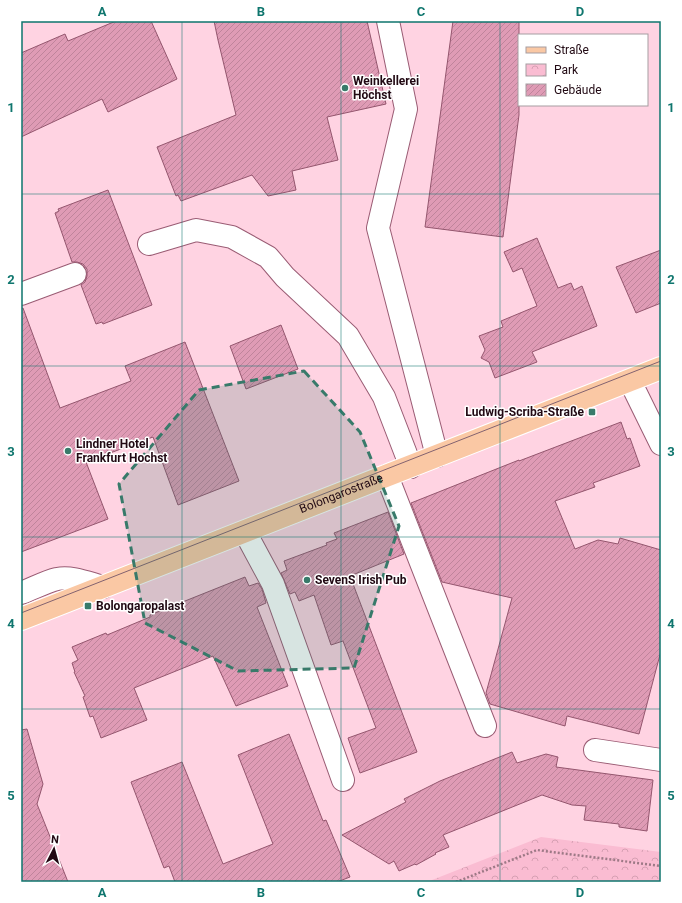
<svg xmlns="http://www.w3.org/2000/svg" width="682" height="903" font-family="Roboto,sans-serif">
<defs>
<pattern id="park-crowns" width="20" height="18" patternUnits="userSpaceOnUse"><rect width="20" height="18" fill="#fabcd2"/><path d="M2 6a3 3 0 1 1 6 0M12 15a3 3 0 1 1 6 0" fill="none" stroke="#d6a0b3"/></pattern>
<pattern id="building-hatch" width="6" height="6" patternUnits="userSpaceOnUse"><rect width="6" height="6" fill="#df9bb5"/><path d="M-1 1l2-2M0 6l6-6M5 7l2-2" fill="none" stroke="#bf849b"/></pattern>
</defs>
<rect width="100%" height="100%" fill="#ffd3e2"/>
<polygon fill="url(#park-crowns)" points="541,837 661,852 661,882 427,882"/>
<g fill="url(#building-hatch)" stroke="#94566e">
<polygon points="116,21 151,21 177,79 108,112 102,99 21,137 21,53 65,34 68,41"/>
<polygon points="214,21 367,21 386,104 327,117 338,160 292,171 296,190 268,196 252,175 181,201 178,195 176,196 157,147 236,115 218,40"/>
<polygon points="453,21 519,21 519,115 503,237 425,227"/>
<polygon points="108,190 152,305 103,324 102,322 96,324 81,285 85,282 87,276 87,269 83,264 77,262 72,262 55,213 59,211 58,209"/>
<polygon points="537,238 558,288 571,283 574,290 582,286 597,326 532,352 537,362 495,378 489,362 481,358 485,350 479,336 503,327 501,321 537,306 522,268 513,272 504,252"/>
<polygon points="661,250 661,303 636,313 616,267"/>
<polygon points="23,308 60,408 131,381 125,366 185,342 239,481 178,505 153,437 86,462 108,519 21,552 21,309"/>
<polygon points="281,325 298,369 246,389 230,346"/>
<polygon points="621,422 627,439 630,438 640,466 593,483 595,487 555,501 575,549 598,540 618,544 620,538 661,550 661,651 639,734 567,716 565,726 490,704 486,693 512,598 442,582 411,503 519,460 519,461"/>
<polygon points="388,512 404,554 350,576 417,752 360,773 348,738 376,728 343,641 331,645 314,595 299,601 295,592 290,594 281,573 287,570 284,561 327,545 326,543 337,539 334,533"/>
<polygon points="245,577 249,586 258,583 262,589 266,603 257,607 288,686 236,706 213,656 134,688 147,720 101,738 93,716 90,717 83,697 85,696 74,672 75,672 72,663 78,660 72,647 106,633 107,635 150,617 150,615"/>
<polygon points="27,729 43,784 37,804 68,882 21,882 21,730"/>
<polygon points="289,734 323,821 326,820 350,877 337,882 175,882 169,866 164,868 131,782 182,762 223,864 273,844 238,755"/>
<polygon points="512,752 517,763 546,754 558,757 556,767 653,780 647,831 619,827 619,824 584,820 586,806 572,805 542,795 443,835 449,847 435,853 436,854 416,865 415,864 399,871 394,861 389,864 342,835 406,802 404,799 440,781"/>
</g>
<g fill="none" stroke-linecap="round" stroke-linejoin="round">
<g stroke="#9a5c74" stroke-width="24">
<g id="minor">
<polyline points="388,21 406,109 378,228 437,456"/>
<polyline points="149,244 196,230 232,237 268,257 285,277 348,336 384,397 411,467"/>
<polyline points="21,294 75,274"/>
<polyline points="630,381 661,444"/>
<polyline points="387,476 485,726"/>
<polyline points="245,532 273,584 343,780"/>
<path d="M21 593C32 589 45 582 57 579 72 576 88 583 103 587"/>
<polyline points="595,750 661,760"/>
</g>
</g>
<g stroke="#fff" stroke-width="24">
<g id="major">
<path id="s1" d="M21 619 661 368"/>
</g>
</g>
<polyline stroke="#9d7986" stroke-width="2.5" stroke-dasharray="2 2" stroke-linecap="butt" points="456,882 537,850 661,866"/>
<use href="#minor" stroke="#fff" stroke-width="22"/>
<use href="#major" stroke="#fac8a4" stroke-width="22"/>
<polyline stroke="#83626f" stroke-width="1" points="21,613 661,361"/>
</g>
<path fill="#387a6a" fill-opacity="0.2" stroke="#387a6a" stroke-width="3" stroke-dasharray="8 5" stroke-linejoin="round" d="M304 371 360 432 399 526 354 668 238 671 145 623 119 484 199 390Z"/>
<path fill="none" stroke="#0f766e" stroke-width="1" stroke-opacity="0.55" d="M182 21V882M341 21V882M500 21V882M21 194H661M21 366H661M21 537H661M21 709H661"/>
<g fill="#387a6a" stroke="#fff" stroke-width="1.5">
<circle cx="345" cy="88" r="4"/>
<rect x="588" y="408" width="8" height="8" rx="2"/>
<circle cx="68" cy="451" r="4"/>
<circle cx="307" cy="580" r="4"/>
<rect x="84" y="602" width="8" height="8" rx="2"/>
</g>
<g text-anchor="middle" stroke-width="3" stroke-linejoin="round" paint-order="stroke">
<g font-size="12" font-weight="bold" fill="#210913" stroke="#fff" text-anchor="start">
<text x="353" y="85">Weinkellerei<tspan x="353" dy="14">Höchst</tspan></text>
<text x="584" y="416" text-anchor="end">Ludwig-Scriba-Straße</text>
<text x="76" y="448">Lindner Hotel<tspan x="76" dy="14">Frankfurt Hochst</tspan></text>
<text x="315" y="584">SevenS Irish Pub</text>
<text x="96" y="610">Bolongaropalast</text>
</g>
<g font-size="12" fill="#210913" stroke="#fff">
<text dy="4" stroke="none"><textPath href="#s1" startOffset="344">Bolongarostraße</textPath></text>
</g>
</g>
<rect width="682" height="903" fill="none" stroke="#ffffff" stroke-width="44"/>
<rect x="518" y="34" width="130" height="72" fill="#ffffff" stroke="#a69da1"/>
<rect x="526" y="47" width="20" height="6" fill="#fac8a4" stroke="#a69da1"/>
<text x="554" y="54" font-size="12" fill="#210913">Straße</text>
<rect x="526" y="64" width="20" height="12" fill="url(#park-crowns)" stroke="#a69da1"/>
<text x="554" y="74" font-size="12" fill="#210913">Park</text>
<rect x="526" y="84" width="20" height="12" fill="url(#building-hatch)" stroke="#a69da1"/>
<text x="554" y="94" font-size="12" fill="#210913">Gebäude</text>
<g transform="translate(54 849) rotate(6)" stroke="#ffffff" stroke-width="3" paint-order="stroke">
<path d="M0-3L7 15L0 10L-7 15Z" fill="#210913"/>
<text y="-6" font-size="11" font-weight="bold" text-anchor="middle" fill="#210913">N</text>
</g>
<rect x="22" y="22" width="638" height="859" fill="none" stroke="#0f766e" stroke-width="1.5"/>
<g font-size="13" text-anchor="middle" font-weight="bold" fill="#0f766e">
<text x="102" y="16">A</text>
<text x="261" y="16">B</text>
<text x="421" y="16">C</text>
<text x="580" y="16">D</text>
<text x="11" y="112">1</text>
<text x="671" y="112">1</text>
<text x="11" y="284">2</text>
<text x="671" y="284">2</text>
<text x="11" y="456">3</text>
<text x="671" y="456">3</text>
<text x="11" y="628">4</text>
<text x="671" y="628">4</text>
<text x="11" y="800">5</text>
<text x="671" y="800">5</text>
<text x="102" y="897">A</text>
<text x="261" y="897">B</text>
<text x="421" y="897">C</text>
<text x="580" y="897">D</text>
</g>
</svg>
